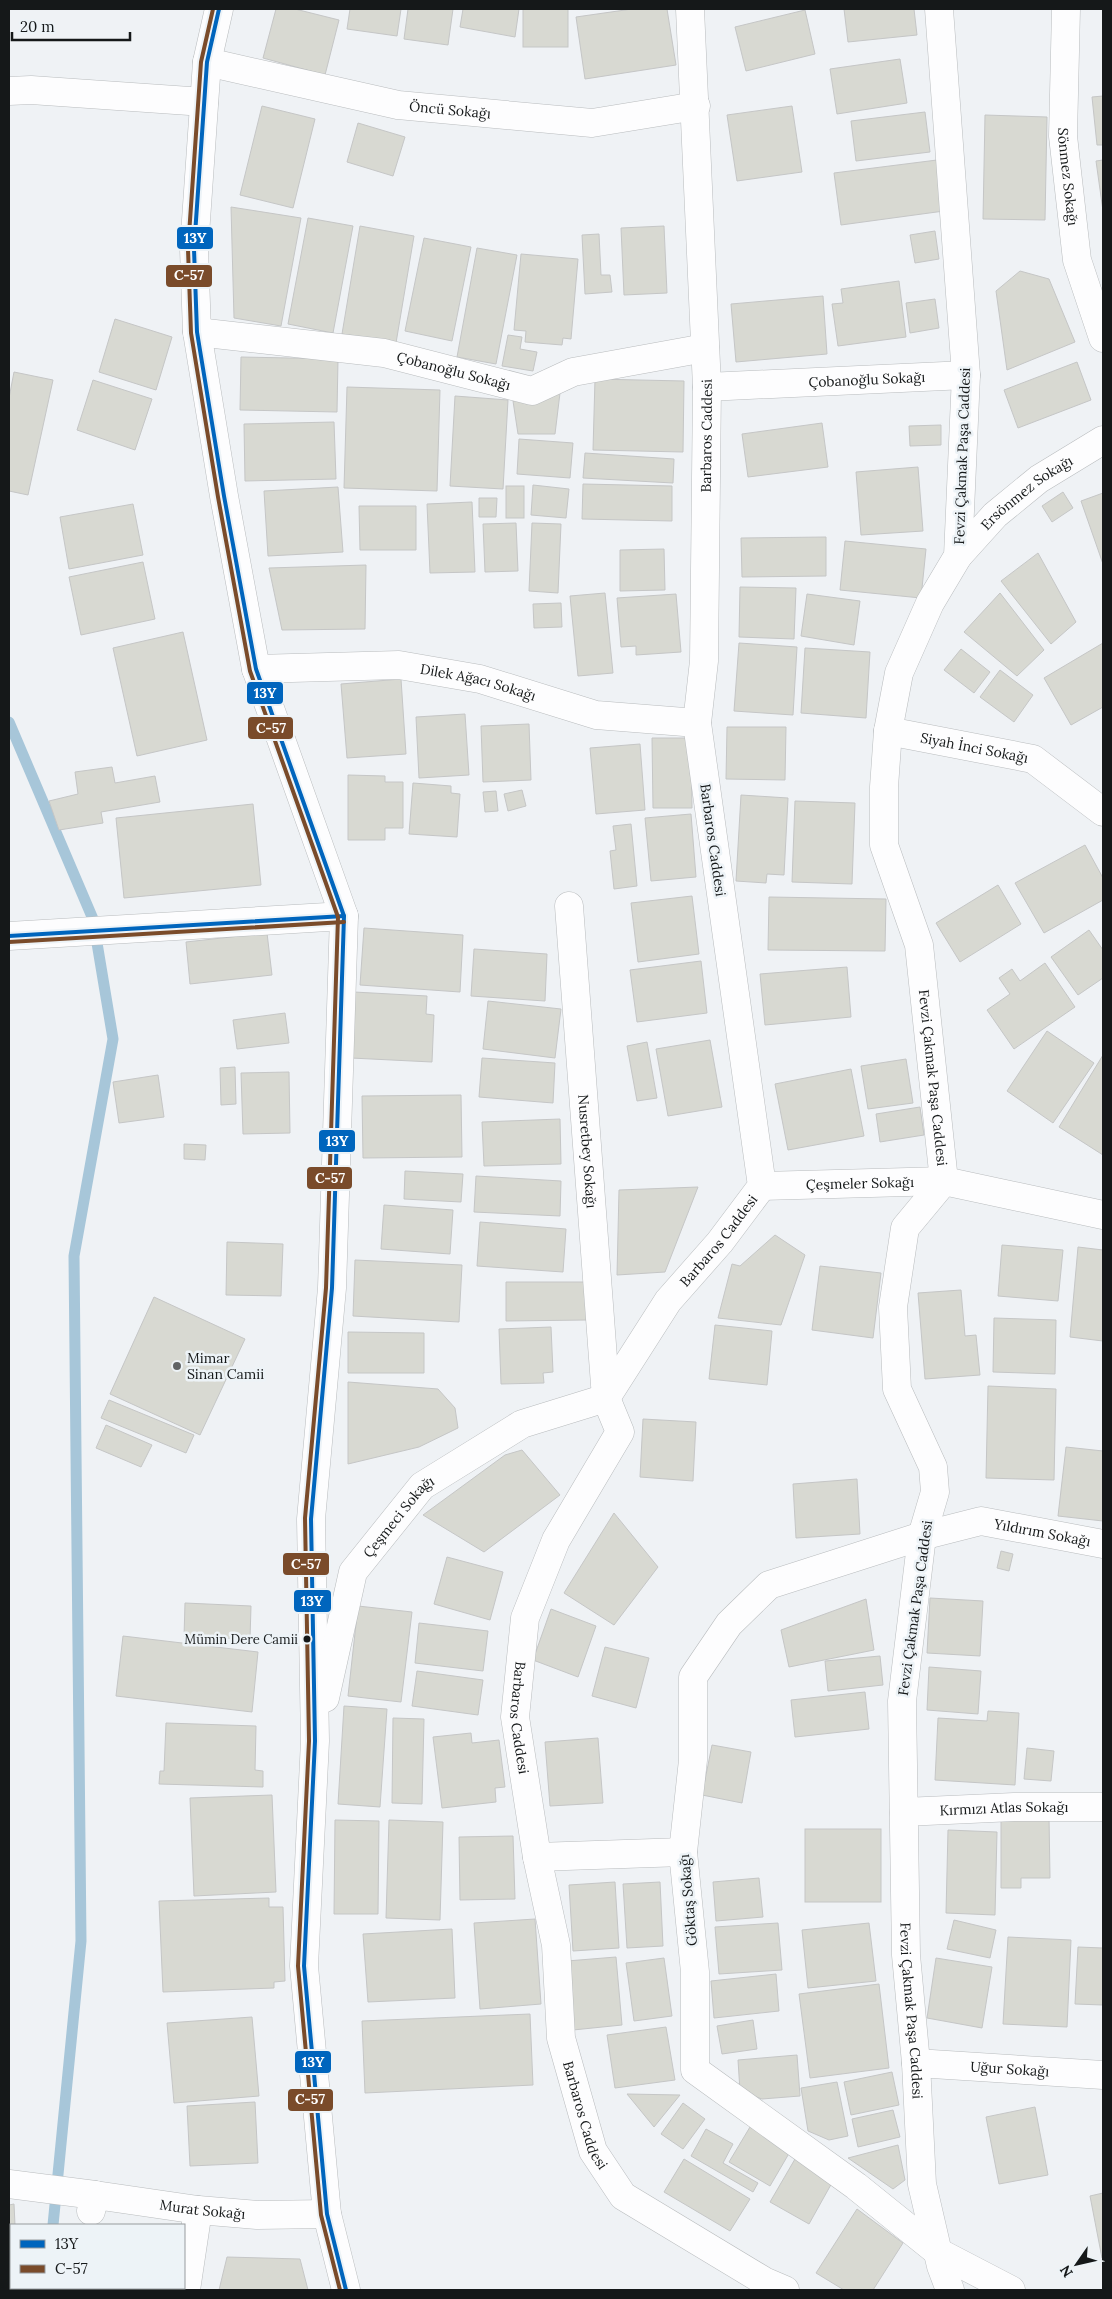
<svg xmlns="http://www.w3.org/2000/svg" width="1112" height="2299" font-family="Lora,serif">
<rect width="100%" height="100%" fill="#eff2f5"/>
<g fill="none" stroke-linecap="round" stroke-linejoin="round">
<g stroke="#a7c6d9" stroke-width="11">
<polyline points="9,722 93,919 113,1039 74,1256 81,1941 53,2225"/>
<polyline points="46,2290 46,2288"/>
</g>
</g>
<g fill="#d8d9d2" stroke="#c5c6c6">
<polygon points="276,9 295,9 339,20 325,75 263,58"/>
<polygon points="350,9 401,9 397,36 347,29"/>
<polygon points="408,9 453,9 448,45 404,39"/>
<polygon points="463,9 519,9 515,37 460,27"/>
<rect x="523" y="9" width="45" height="38"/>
<polygon points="632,9 667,9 676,65 585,79 576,17"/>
<polygon points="844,9 914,9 917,35 848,42"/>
<polygon points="805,10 815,54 746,71 735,27"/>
<polygon points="900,59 907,103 837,114 830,69"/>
<polygon points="1103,96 1103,145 1097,145 1092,97"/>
<polygon points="262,106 315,119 293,208 240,195"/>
<polygon points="792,106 802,172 737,181 727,115"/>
<polygon points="925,112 930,152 856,161 851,121"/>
<polygon points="985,115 1047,117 1045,220 983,219"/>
<polygon points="358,123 405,137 393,176 347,162"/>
<polygon points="937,160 944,211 841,225 834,173"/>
<polygon points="1103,160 1103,211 1096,161"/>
<polygon points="231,207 301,218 281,326 234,318"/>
<polygon points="308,218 353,226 333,333 288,324"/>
<polygon points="360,226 414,236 396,343 342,334"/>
<polygon points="664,226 667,293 624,295 621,228"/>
<polygon points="935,231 939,259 915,263 910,235"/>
<polygon points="599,234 601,275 610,275 612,292 585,294 582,235"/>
<polygon points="424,238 471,247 452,341 405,331"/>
<polygon points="477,248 517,255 496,364 457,357"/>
<polygon points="521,254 578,259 571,339 563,338 562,345 525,342 526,331 514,330"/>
<polygon points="1020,271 1049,279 1075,342 1007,370 996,291"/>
<polygon points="899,281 906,337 838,346 832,304 843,303 841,289"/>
<polygon points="823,296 827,354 736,362 731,304"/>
<polygon points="935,299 939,328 910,333 906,303"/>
<polygon points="115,319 172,337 156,390 99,372"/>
<polygon points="508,335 522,337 520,349 537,352 533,371 502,366"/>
<polygon points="241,357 338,359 337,412 240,410"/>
<polygon points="1077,362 1091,400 1018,428 1004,390"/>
<polygon points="14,372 53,380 28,495 9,491 9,398"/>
<polygon points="595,379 684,381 683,452 593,450"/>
<polygon points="93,380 152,399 135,450 77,430"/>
<polygon points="347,387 440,390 437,491 344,488"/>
<polygon points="560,393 555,434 518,434 513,401"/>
<polygon points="455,396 508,400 503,489 450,486"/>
<polygon points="334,422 336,479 245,481 244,424"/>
<polygon points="822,423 828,467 748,477 742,434"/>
<polygon points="941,425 941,445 910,446 909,426"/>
<polygon points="519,439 573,443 570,478 517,474"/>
<polygon points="585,453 674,459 673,483 583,478"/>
<polygon points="918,467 923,531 861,535 856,472"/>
<polygon points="583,484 672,486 672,521 582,519"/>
<polygon points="533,485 569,489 566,518 531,515"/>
<rect x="506" y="486" width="18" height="32"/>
<polygon points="338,487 343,552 268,556 264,491"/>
<polygon points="1063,492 1073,508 1052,522 1042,506"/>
<polygon points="1103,493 1103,564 1081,501"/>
<polygon points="479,498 497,498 496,517 479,517"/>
<polygon points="472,502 475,572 430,573 427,504"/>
<polygon points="133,504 143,555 69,569 60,517"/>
<polygon points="359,506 416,506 416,550 360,550"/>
<polygon points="516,523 518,571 485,572 483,524"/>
<polygon points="532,523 561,524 558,593 529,591"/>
<polygon points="826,537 826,576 742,577 741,538"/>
<polygon points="845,541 926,549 921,598 840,590"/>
<polygon points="664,549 665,590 620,591 620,550"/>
<polygon points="1038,553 1076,622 1051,644 1001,581"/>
<polygon points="143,562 155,619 81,635 69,577"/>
<polygon points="366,565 365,629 282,630 269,568"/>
<polygon points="740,587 796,588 794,639 739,637"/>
<polygon points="605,593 613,673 578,676 570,596"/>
<polygon points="1000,593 1044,650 1017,676 964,632"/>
<polygon points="676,594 681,652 636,655 636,646 621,647 617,598"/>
<polygon points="807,594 860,601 854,645 801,636"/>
<polygon points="561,603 562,627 534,628 533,604"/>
<polygon points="183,632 207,740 137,756 113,648"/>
<polygon points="739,643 797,647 793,715 734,711"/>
<polygon points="1103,643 1103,707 1071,725 1044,678"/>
<polygon points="805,648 870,652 866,718 801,713"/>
<polygon points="961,649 990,672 974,693 944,670"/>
<polygon points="1000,670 1033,695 1014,722 980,697"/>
<polygon points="401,679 406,754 347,758 341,684"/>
<polygon points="465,714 469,775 419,778 416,717"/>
<polygon points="529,724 531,780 483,782 481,726"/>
<polygon points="727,727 786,727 785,780 726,779"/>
<polygon points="652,738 691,738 692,808 653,808"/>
<polygon points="640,744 645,810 596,814 590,748"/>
<polygon points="112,767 115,783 155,776 160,802 101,812 103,823 59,830 49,801 78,794 75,772"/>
<polygon points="348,775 385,776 385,782 403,782 403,828 385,828 385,840 348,840"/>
<polygon points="413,783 451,786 451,793 460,794 457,837 409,834"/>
<polygon points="522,790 526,806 508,811 504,794"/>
<polygon points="496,791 498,811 485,812 483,792"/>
<polygon points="741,795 788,798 784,875 767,874 766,883 736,881"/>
<polygon points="795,801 855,803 852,884 792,882"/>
<polygon points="253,804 261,885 124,898 116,818"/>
<polygon points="691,814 696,877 651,881 645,818"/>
<polygon points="631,824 637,886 614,889 610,851 616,850 613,826"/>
<polygon points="1085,845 1103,878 1103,900 1044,933 1015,883"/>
<polygon points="998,885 1021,924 960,962 936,923"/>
<polygon points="692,896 699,954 638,962 631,903"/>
<polygon points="769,897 886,899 885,951 768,950"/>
<polygon points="364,928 463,935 460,992 360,985"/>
<polygon points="1089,930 1103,950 1103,978 1078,995 1051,957"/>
<polygon points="267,933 272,975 190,984 186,942"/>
<polygon points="474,949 547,954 545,1001 471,996"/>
<polygon points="701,961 707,1013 637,1022 630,970"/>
<polygon points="1045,963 1075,1007 1014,1049 987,1010 1010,994 999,978 1012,969 1020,981"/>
<polygon points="847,967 851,1017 765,1025 760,974"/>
<polygon points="354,992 427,996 426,1014 434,1015 432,1062 351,1058"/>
<polygon points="488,1001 561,1009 555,1058 483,1049"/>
<polygon points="285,1013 289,1043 237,1049 233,1020"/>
<polygon points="1047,1031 1094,1063 1053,1123 1007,1091"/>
<polygon points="710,1040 722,1107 668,1116 656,1049"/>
<polygon points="647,1042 657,1098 637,1101 627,1046"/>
<polygon points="1103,1055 1103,1155 1059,1127"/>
<polygon points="482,1058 555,1063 553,1103 479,1097"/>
<polygon points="906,1059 913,1103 868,1109 861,1066"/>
<polygon points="235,1067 236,1104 221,1105 220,1068"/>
<polygon points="851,1069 864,1136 788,1150 775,1084"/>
<polygon points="289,1072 290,1133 243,1134 241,1073"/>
<polygon points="158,1075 164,1117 119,1123 113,1082"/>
<polygon points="461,1095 462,1157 363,1158 362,1096"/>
<polygon points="920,1107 924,1135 880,1142 876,1114"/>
<polygon points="560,1119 561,1164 484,1166 482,1122"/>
<polygon points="184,1144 206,1145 205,1160 184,1159"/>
<polygon points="405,1171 463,1174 461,1202 404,1199"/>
<polygon points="476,1176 561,1181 560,1216 474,1212"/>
<polygon points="698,1187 665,1272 617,1275 619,1190"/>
<polygon points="384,1205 453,1210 450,1254 381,1249"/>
<polygon points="480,1222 566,1229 563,1272 477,1266"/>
<polygon points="775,1235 805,1255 781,1325 718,1318 732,1264 740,1266"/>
<polygon points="227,1242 283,1244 281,1296 226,1295"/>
<polygon points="1002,1245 1063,1250 1058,1301 998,1296"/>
<polygon points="1078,1247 1103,1250 1103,1341 1070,1337"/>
<polygon points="355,1260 462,1265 459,1322 353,1316"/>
<polygon points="820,1266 881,1273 873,1338 812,1330"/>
<polygon points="506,1282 586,1282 587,1320 506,1321"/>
<polygon points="961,1290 965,1336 976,1335 980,1375 925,1379 918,1293"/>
<polygon points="154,1297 245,1339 200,1435 110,1394"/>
<polygon points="994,1318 1056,1320 1055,1374 993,1372"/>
<polygon points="715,1325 772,1331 767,1385 709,1379"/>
<polygon points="551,1327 553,1372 543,1373 544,1383 501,1384 499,1329"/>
<polygon points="348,1332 424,1333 424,1373 348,1373"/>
<polygon points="348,1382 438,1389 455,1408 458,1428 419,1447 348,1464"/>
<polygon points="988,1386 1056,1389 1054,1480 986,1478"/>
<polygon points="109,1400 194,1435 186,1453 101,1418"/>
<polygon points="643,1419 696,1422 693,1481 640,1477"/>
<polygon points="106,1425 152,1445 141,1467 96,1448"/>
<polygon points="1066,1447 1103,1451 1103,1521 1058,1516"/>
<polygon points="522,1450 560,1495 484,1552 423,1515 505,1455"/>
<polygon points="857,1479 860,1534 796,1538 793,1484"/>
<polygon points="614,1513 658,1567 614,1625 564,1593"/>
<polygon points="1001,1551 1013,1554 1009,1571 997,1568"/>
<polygon points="447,1557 503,1572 490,1620 434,1604"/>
<polygon points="930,1598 983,1601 980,1656 927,1653"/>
<polygon points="866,1599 874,1650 789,1667 781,1630"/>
<polygon points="185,1603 251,1606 250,1639 184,1637"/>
<polygon points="358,1606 412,1612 401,1702 348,1696"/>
<polygon points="551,1609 596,1626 578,1677 533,1660"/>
<polygon points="419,1623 488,1631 483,1671 415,1663"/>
<polygon points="123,1636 258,1652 252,1712 116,1696"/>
<polygon points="605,1647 649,1658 636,1708 592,1696"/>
<polygon points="880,1656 883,1685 828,1691 825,1661"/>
<polygon points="929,1667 981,1671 978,1714 927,1710"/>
<polygon points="417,1671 483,1680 478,1715 412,1706"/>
<polygon points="865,1692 869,1729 795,1737 791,1700"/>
<polygon points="344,1706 387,1709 380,1807 338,1804"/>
<polygon points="988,1711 1019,1713 1015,1785 935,1780 938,1718 987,1721"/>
<polygon points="393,1718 424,1719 422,1804 392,1803"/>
<polygon points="166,1723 256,1726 255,1770 263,1771 263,1787 159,1784 160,1771 164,1771"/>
<polygon points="471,1733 472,1743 499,1740 505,1787 495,1788 496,1802 442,1808 433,1737"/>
<polygon points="598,1738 603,1803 550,1806 545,1742"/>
<polygon points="712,1745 751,1752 742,1803 702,1795"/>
<polygon points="1027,1748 1054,1751 1051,1781 1024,1779"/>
<polygon points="272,1795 276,1892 194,1896 190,1798"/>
<polygon points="1001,1817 1049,1817 1050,1878 1021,1878 1021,1888 1001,1888"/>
<polygon points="335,1820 379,1821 378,1914 334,1914"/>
<polygon points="389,1820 443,1822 440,1920 386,1918"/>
<rect x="805" y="1829" width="76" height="73"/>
<polygon points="948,1830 997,1832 995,1915 946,1913"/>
<polygon points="513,1836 515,1899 460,1900 459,1837"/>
<polygon points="759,1878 763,1917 716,1921 713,1882"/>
<polygon points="615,1882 619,1948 573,1951 569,1885"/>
<polygon points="660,1882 663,1946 627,1948 623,1884"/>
<polygon points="269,1898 269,1907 283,1907 285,1981 274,1982 274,1988 163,1992 159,1901"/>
<polygon points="535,1919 541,2004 480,2009 474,1923"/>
<polygon points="954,1920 996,1930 990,1958 947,1949"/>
<polygon points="778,1923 782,1970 719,1974 715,1927"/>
<polygon points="869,1923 876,1981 808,1988 802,1930"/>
<polygon points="452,1929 455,1998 368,2002 363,1934"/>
<polygon points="1008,1937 1071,1940 1067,2027 1003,2024"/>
<polygon points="1078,1947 1103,1948 1103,2005 1075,2004"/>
<polygon points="616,1957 622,2025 573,2030 567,1961"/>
<polygon points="664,1958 672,2016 634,2021 626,1963"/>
<polygon points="936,1958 992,1967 982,2028 927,2018"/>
<polygon points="776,1974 779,2011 714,2018 711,1981"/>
<polygon points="879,1984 889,2068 810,2078 799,1994"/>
<polygon points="530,2014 533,2085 365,2093 362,2021"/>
<polygon points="252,2017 259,2096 174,2103 167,2023"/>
<polygon points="753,2020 757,2049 722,2054 717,2026"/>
<polygon points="666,2027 675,2080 615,2088 607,2035"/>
<polygon points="797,2055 800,2096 762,2099 740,2091 738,2060"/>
<polygon points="892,2072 899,2105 851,2115 844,2082"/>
<polygon points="837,2082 848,2136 829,2140 808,2131 801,2088"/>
<polygon points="627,2094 680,2095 654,2127"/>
<polygon points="255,2102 258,2163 190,2166 187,2106"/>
<polygon points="683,2103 705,2119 683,2149 661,2134"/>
<polygon points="1035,2107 1048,2175 999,2184 986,2117"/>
<polygon points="893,2110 900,2137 858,2147 852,2119"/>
<polygon points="750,2127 791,2150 770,2186 729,2162"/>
<polygon points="706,2129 733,2144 723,2163 758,2183 753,2192 691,2156"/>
<polygon points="898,2145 905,2180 893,2189 848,2158"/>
<polygon points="684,2159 750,2199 730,2231 664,2192"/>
<polygon points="795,2159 833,2181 809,2224 770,2202"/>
<polygon points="1103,2193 1103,2258 1102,2258 1090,2196"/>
<polygon points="14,2204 15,2225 11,2225 11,2244 9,2245 9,2205"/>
<polygon points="857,2209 903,2243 873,2290 844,2290 816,2273"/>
<polygon points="227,2257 300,2259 308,2290 219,2290"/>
<rect x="73" y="2288" width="95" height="2"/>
</g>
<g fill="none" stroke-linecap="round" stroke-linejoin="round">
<g stroke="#b9bcbe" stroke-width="29">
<g id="minor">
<polyline points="219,9 207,62 194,249 197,332 224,496 256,669 344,916 332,1288 311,1519 315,1741 304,1966 327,2214 346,2290"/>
<path id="s1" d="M939 9 966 375 958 556 930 603 899 673 888 731 884 787V845L919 945 944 1181 905 1228 893 1307 897 1389 933 1467 935 1492 922 1536 902 1701 906 1955 916 2063 922 2184 941 2266 950 2290"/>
<path id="s2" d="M1066 9 1063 136 1077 260 1103 338"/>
<path id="s3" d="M207 62 398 105 592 123 696 106"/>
<polyline points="9,91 31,90 204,102"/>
<path id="s4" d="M197 332 384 353 532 391 573 372 705 348"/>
<path id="s5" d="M707 387 966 375"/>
<path id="s6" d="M958 556 995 515 1039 479 1103 440"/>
<path id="s7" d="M256 669 399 665 480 679 596 715 697 723"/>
<path id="s8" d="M888 731 1033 759 1103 812"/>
<path id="s9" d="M569 906 606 1398 620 1432 556 1540 525 1618 515 1717 537 1857 556 1945 561 2038 593 2151 623 2196 764 2281 785 2290"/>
<polyline points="9,936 344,916"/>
<path id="s10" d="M762 1186 944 1181 1103 1215"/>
<path id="s11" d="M606 1398 668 1301 720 1242 762 1186 697 723 704 661 707 387 690 9"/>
<path id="s12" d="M325 1698 353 1572 422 1486 522 1424 606 1398"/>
<path id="s13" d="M904 1812 1014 1807H1103"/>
<polyline points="537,1857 683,1852"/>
<path id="s14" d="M916 2063 1103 2075"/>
<polyline points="9,2184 95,2195"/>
<path id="s15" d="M91 2211 95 2195 198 2210 257 2215 327 2214"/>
<polyline points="186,2290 198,2210"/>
<path id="s16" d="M1011 2290 938 2252 856 2186 695 2070V1972L683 1852 693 1760V1677L729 1624 769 1585 922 1536 981 1521 1103 1544"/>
</g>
</g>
<use href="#minor" stroke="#fdfdfe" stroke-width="28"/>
<g stroke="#edf3f7" stroke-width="8">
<g id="bus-1">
<polyline points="219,9 207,62 194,249 197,332 224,496 256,669 344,916 332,1288 311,1519 315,1741 304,1966 327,2214 346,2290"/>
<polyline points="9,936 344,916"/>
</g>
</g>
<g stroke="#edf3f7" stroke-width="8">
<g id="bus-2">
<polyline points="213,9 201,62 188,249 191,333 218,497 250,671 338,917 326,1288 305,1518 309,1741 298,1966 321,2215 340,2290"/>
<polyline points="9,942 344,922"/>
</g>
</g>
<use href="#bus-1" stroke="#0065bd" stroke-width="4"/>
<use href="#bus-2" stroke="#7a4b2a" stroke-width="4"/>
</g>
<circle fill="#616466" stroke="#edf3f7" stroke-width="2" cx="177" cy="1366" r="5"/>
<circle fill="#151819" stroke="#edf3f7" stroke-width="2" cx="307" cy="1639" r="4.5"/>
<g text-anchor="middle" stroke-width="5" stroke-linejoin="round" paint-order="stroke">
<g font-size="13" fill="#151819" stroke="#edf3f7" text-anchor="end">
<text x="298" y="1644">Mümin Dere Camii</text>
</g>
<g font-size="14" fill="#151819" stroke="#edf3f7">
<text dy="5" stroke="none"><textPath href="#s3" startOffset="248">Öncü Sokağı</textPath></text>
<text dy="5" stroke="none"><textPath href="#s2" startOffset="168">Sönmez Sokağı</textPath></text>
<text dy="5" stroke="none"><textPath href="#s4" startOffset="260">Çobanoğlu Sokağı</textPath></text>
<text dy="5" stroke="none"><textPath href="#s5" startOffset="160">Çobanoğlu Sokağı</textPath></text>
<text dy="5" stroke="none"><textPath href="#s11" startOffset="1019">Barbaros Caddesi</textPath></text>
<text transform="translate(962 456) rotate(-88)" y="5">Fevzi Çakmak Paşa Caddesi</text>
<text dy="5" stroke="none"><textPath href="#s6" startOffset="94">Ersönmez Sokağı</textPath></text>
<text dy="5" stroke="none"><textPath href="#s7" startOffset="224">Dilek Ağacı Sokağı</textPath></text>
<text dy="5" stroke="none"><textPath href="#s8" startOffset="88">Siyah İnci Sokağı</textPath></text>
<text transform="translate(713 840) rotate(82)" y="5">Barbaros Caddesi</text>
<text dy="5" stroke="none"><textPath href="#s1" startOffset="1092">Fevzi Çakmak Paşa Caddesi</textPath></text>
<text dy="5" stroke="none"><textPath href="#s9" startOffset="246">Nusretbey Sokağı</textPath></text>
<text dy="5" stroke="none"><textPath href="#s10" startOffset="98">Çeşmeler Sokağı</textPath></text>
<text dy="5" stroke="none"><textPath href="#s11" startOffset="194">Barbaros Caddesi</textPath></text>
<text dy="5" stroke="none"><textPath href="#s12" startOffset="201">Çeşmeci Sokağı</textPath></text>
<text dy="5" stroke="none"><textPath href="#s16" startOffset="1184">Yıldırım Sokağı</textPath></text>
<text transform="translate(915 1608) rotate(-82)" y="5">Fevzi Çakmak Paşa Caddesi</text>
<text dy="5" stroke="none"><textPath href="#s9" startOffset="840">Barbaros Caddesi</textPath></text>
<text dy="5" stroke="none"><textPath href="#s13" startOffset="100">Kırmızı Atlas Sokağı</textPath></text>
<text transform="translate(688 1900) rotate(-95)" y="5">Göktaş Sokağı</text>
<text dy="5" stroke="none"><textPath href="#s1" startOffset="2052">Fevzi Çakmak Paşa Caddesi</textPath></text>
<text dy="5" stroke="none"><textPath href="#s14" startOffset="94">Uğur Sokağı</textPath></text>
<text dy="5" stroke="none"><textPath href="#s9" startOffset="1245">Barbaros Caddesi</textPath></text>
<text dy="5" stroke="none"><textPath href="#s15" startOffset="125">Murat Sokağı</textPath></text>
</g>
<g font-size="14" fill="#151819" stroke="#edf3f7" text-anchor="start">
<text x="187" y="1363">Mimar<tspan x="187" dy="16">Sinan Camii</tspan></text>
</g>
</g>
<g stroke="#edf3f7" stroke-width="2">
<rect x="176" y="226" width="38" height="24" rx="5" fill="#0065bd"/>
<rect x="165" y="264" width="48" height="24" rx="5" fill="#7a4b2a"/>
<rect x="246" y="681" width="38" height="24" rx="5" fill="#0065bd"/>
<rect x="247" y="716" width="47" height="24" rx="5" fill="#7a4b2a"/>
<rect x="318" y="1129" width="38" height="24" rx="5" fill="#0065bd"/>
<rect x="306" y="1166" width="47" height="24" rx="5" fill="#7a4b2a"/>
<rect x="282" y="1552" width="48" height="24" rx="5" fill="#7a4b2a"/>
<rect x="293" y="1589" width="39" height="24" rx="5" fill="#0065bd"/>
<rect x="294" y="2050" width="38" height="24" rx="5" fill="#0065bd"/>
<rect x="287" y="2088" width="47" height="24" rx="5" fill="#7a4b2a"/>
</g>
<g font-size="14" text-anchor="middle" font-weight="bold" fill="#fff">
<text x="195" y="243">13Y</text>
<text x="189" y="280">C-57</text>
<text x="265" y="698">13Y</text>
<text x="271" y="733">C-57</text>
<text x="337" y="1146">13Y</text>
<text x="330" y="1183">C-57</text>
<text x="306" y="1569">C-57</text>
<text x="312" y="1606">13Y</text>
<text x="313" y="2067">13Y</text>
<text x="310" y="2104">C-57</text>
</g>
<rect width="1112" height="2299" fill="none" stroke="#151819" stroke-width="20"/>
<rect x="10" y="2224" width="175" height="65" fill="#edf3f7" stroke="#979b9e"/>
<rect x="20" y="2240" width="25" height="8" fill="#0065bd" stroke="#979b9e"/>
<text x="55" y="2249" font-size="15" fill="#151819">13Y</text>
<rect x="20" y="2265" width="25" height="8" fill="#7a4b2a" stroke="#979b9e"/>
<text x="55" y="2274" font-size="15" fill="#151819">C-57</text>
<g transform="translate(1077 2264) rotate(236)" stroke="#edf3f7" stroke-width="4" paint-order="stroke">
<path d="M0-4L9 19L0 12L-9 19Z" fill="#151819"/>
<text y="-8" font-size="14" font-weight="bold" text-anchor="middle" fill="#151819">N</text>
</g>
<path d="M12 32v8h118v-8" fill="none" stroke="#151819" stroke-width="2.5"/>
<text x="20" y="32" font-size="15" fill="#151819" stroke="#edf3f7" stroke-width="4" paint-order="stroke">20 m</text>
</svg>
